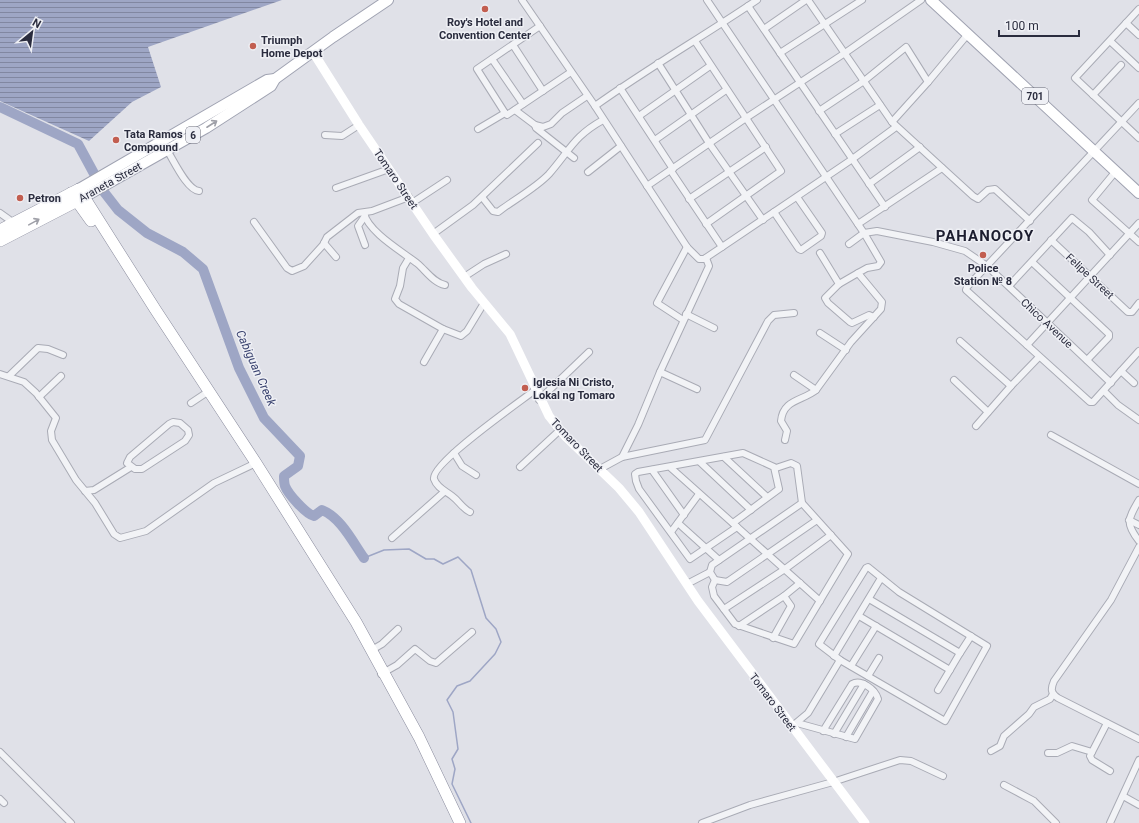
<svg xmlns="http://www.w3.org/2000/svg" width="1139" height="823" font-family="Roboto,sans-serif">
<defs>
<pattern id="water-rules" width="6" height="5" patternUnits="userSpaceOnUse"><rect width="6" height="5" fill="#9ea6c5"/><path d="M0 2.5h6" fill="none" stroke="#8187a1"/></pattern>
</defs>
<rect width="100%" height="100%" fill="#e0e1e8"/>
<polygon fill="url(#water-rules)" points="0,0 282,0 148,47 161,87 132,102 89,141 0,101"/>
<g fill="none" stroke-linecap="round" stroke-linejoin="round">
<polyline stroke="#9ea6c5" stroke-width="1.5" points="364,558 384,550 409,549 426,559 434,559 443,564 458,557 471,570 486,618 496,629 501,642 495,654 470,681 457,686 447,700 453,712 458,749 452,759 455,769 452,784 471,823"/>
<path stroke="#9ea6c5" stroke-width="10" d="M0 107 78 144 104 192 118 210 147 233 183 252 203 269 239 368 264 418 300 456 298 466 284 476C284 479 284 483 285 486 288 494 306 514 314 516L322 510C341 518 352 541 364 558"/>
<g stroke="#a9abb5" stroke-width="8">
<g id="street">
<polyline points="522,0 595,106 687,247 699,259 704,259 722,247 851,160 896,127"/>
<path d="M707 0 864 233 881 262 878 266 867 268 858 273 882 302 881 309 851 342 816 390C803 401 783 399 781 421L787 431 785 440"/>
<polyline points="808,0 892,122 973,196 978,199 988,190 995,189 1030,221"/>
<polyline points="748,6 885,207"/>
<polyline points="1139,9 1075,78 1139,138"/>
<polyline points="1126,23 1139,35"/>
<polyline points="540,26 477,69 505,113 507,115 571,72"/>
<polyline points="764,29 806,0"/>
<polyline points="695,41 781,171 706,224"/>
<polyline points="1110,41 1139,68"/>
<polyline points="513,45 543,91"/>
<polyline points="780,53 862,0"/>
<polyline points="492,59 523,104"/>
<polyline points="658,63 709,143 763,220"/>
<polyline points="620,88 673,169"/>
<polyline points="1093,95 1121,65"/>
<polyline points="1139,103 967,287 966,290 1090,402 1093,402 1139,351"/>
<path d="M595 106C648 68 704 36 757 0"/>
<polyline points="515,110 535,125 543,127 551,124 562,113 587,96"/>
<polyline points="819,111 864,81 906,47 928,82"/>
<polyline points="639,116 710,66"/>
<polyline points="892,122 928,82 968,34"/>
<polyline points="535,125 536,128 574,158"/>
<polyline points="478,129 505,113"/>
<polyline points="835,134 880,105"/>
<polyline points="325,135 342,136 359,125"/>
<polyline points="655,140 726,90"/>
<path d="M167 150C174 161 187 190 199 191"/>
<polyline points="671,171 722,247"/>
<polyline points="1116,171 1092,200 1139,242"/>
<polyline points="588,172 621,146"/>
<polyline points="869,184 920,147"/>
<polyline points="647,186 746,118 845,53 921,0"/>
<polyline points="336,188 389,169"/>
<path d="M482 197 493 211 498 212 502 209C516 199 538 186 549 174 570 150 574 136 603 120"/>
<polyline points="689,199 766,147"/>
<polyline points="412,203 447,180"/>
<polyline points="774,212 799,249 801,250 821,236 822,233 797,197"/>
<polyline points="0,213 14,223"/>
<path d="M364 213C368 232 403 252 418 264 426 271 434 283 445 285"/>
<polyline points="254,222 287,268 292,271 304,266 323,245 327,237 358,213 372,211 409,197"/>
<polyline points="858,224 942,168"/>
<polyline points="433,234 473,205 538,143"/>
<polyline points="1051,240 1128,312 1132,312 1139,303"/>
<polyline points="324,243 336,257"/>
<polyline points="849,244 864,233 877,231 933,242 965,251 987,266 1111,383"/>
<polyline points="365,245 358,226 365,216"/>
<polyline points="820,253 839,284 858,273"/>
<polyline points="409,258 403,268 400,286 395,299 399,304 443,329 461,336 467,331 484,303"/>
<polyline points="1032,262 1109,334 1109,337 1087,360"/>
<polyline points="464,277 484,264 506,254"/>
<polyline points="839,284 825,298 828,303 850,322 852,323 869,315 874,317"/>
<polyline points="1009,286 1072,218 1089,232 1110,255"/>
<polyline points="686,314 714,328"/>
<polyline points="683,320 657,303 687,247"/>
<polyline points="820,333 846,350"/>
<polyline points="960,341 1011,386 1039,357"/>
<polyline points="1027,345 1139,223"/>
<polyline points="424,362 443,329"/>
<polyline points="1121,371 1134,383"/>
<polyline points="660,372 697,389"/>
<polyline points="0,374 24,382 36,393 56,418 51,431 52,440 76,480 95,503 114,534 120,538 146,531 214,483 256,463"/>
<polyline points="794,375 816,390"/>
<polyline points="9,376 38,348 48,349 63,355"/>
<polyline points="954,380 988,412"/>
<polyline points="1104,391 1118,405 1139,420"/>
<polyline points="39,397 61,376"/>
<polyline points="539,400 589,352"/>
<polyline points="191,403 209,391"/>
<polygon points="173,422 180,423 188,430 189,435 185,441 142,469 135,469 127,463 130,457 169,424"/>
<polyline points="976,426 1011,386"/>
<polyline points="1051,435 1139,484"/>
<polyline points="454,453 462,466 476,475"/>
<polyline points="622,457 638,425 660,372 709,266 706,258"/>
<polyline points="724,457 767,497"/>
<polyline points="700,462 751,510"/>
<polyline points="520,467 560,430"/>
<polyline points="671,468 820,601"/>
<polyline points="776,468 791,463 797,466 802,503 848,554 794,644 735,624 714,596 712,587 715,580 727,582 817,520"/>
<polyline points="600,469 622,457 705,440 768,321 774,315 794,313"/>
<polyline points="652,470 684,515"/>
<polyline points="85,491 94,490 131,467"/>
<path d="M1139 500C1128 519 1125 523 1139 541"/>
<path d="M470 512C462 508 459 501 452 496 446 491 437 488 434 479 430 464 521 401 535 390"/>
<polyline points="1129,520 1139,525"/>
<polyline points="678,523 719,560"/>
<polyline points="733,523 779,489 774,467 743,453 638,472 635,474 636,481 639,489 690,559 737,527"/>
<polyline points="671,532 699,494"/>
<polyline points="392,538 444,492"/>
<path d="M1139 547 1111 600 1054 681C1051 688 1050 693 1058 698L1139 739"/>
<polygon points="868,567 899,592 987,646 945,721 840,660 819,644 866,568"/>
<polyline points="715,580 710,572 712,565 802,503"/>
<polyline points="687,584 710,572"/>
<polyline points="784,596 800,583"/>
<polyline points="869,599 960,653 971,636"/>
<polyline points="724,609 785,569 831,535"/>
<polyline points="859,616 950,670"/>
<polyline points="739,626 784,596 791,606 773,638"/>
<polyline points="370,651 382,644 398,629"/>
<polyline points="834,656 881,578"/>
<polyline points="851,666 876,626"/>
<polyline points="381,674 397,665 415,649 430,661 436,663 472,632"/>
<polyline points="868,676 879,658"/>
<polyline points="938,690 960,653"/>
<polyline points="796,723 808,713 840,660"/>
<path d="M797 723 855 739 878 699C875 689 861 679 852 684L823 731"/>
<polyline points="1107,723 1090,756 1092,760 1110,771"/>
<polyline points="834,734 864,684"/>
<polyline points="846,737 873,691"/>
<polyline points="991,751 1000,746 1004,736 1029,714 1034,707 1050,699 1053,694"/>
<polyline points="0,752 71,823"/>
<polyline points="1048,753 1057,753 1072,746 1092,752"/>
<polyline points="1004,785 1034,801 1056,823"/>
<polyline points="1123,796 1139,805"/>
<polyline points="0,799 4,803"/>
<polyline points="702,823 750,805 833,782 900,760 911,761 943,776"/>
<polyline points="1110,823 1139,760"/>
</g>
</g>
<g stroke="#a0a3b2" stroke-width="12">
<g id="primary">
<polyline points="931,0 1139,193"/>
<polyline points="79,189 267,80 275,79"/>
<polyline points="84,197 206,128 271,86 275,79 333,37 388,0"/>
</g>
</g>
<g stroke="#898b9d" stroke-width="12">
<g id="highway">
<polyline points="71,193 91,221"/>
<polyline points="0,230 79,189 155,309 256,463 356,622 419,737 460,823"/>
<polyline points="0,241 83,198"/>
</g>
</g>
<use href="#street" stroke="#f2f3f6" stroke-width="6"/>
<polyline stroke="#fff" stroke-width="9" points="313,52 359,125 433,234 472,288 510,334 549,416 565,436 619,488 639,512 698,601 865,823"/>
<use href="#primary" stroke="#fff" stroke-width="10"/>
<use href="#highway" stroke="#fff" stroke-width="11"/>
</g>
<defs><path id="oneway-shaft" d="M-6 0H5M1.5-3L5.5 0L1.5 3" fill="none" stroke-width="1.6" stroke-linecap="round" stroke-linejoin="round"/></defs>
<g stroke="#9fa0a8">
<use href="#oneway-shaft" transform="translate(212 124) rotate(-33)"/>
<use href="#oneway-shaft" transform="translate(34 222) rotate(-29)"/>
</g>
<g fill="#c25e50" stroke="#eff0f5" stroke-width="1.5">
<circle cx="485" cy="9" r="4"/>
<circle cx="253" cy="46" r="4"/>
<circle cx="116" cy="140" r="4"/>
<circle cx="20" cy="198" r="4"/>
<circle cx="983" cy="255" r="4"/>
<circle cx="525" cy="388" r="4"/>
</g>
<g text-anchor="middle" stroke-width="3" stroke-linejoin="round" paint-order="stroke">
<g fill="#eff0f5" stroke="#656775" stroke-width="1">
<rect x="1022" y="88" width="26" height="16" rx="3"/>
<rect x="186" y="127" width="14" height="16" rx="3"/>
</g>
<g font-size="10" font-weight="bold" fill="#2a2c3e">
<text x="1035" y="100">701</text>
<text x="193" y="139">6</text>
</g>
<g font-size="11" font-weight="bold" fill="#2a2c3e" stroke="#eff0f5" text-anchor="start">
<text x="485" y="26" text-anchor="middle">Roy's Hotel and<tspan x="485" dy="13">Convention Center</tspan></text>
<text x="261" y="44">Triumph<tspan x="261" dy="13">Home Depot</tspan></text>
<text x="124" y="138">Tata Ramos<tspan x="124" dy="13">Compound</tspan></text>
<text x="28" y="202">Petron</text>
<text x="983" y="272" text-anchor="middle">Police<tspan x="983" dy="13">Station № 8</tspan></text>
<text x="533" y="386">Iglesia Ni Cristo,<tspan x="533" dy="13">Lokal ng Tomaro</tspan></text>
</g>
<g font-size="11" fill="#2a2c3e" stroke="#eff0f5">
<text transform="translate(396 179) rotate(56)" y="4">Tomaro Street</text>
<text transform="translate(110 182) rotate(-29)" y="4">Araneta Street</text>
<text transform="translate(1090 276) rotate(43)" y="4">Felipe Street</text>
<text transform="translate(1047 323) rotate(43)" y="4">Chico Avenue</text>
<text transform="translate(577 445) rotate(46)" y="4">Tomaro Street</text>
<text transform="translate(773 702) rotate(53)" y="4">Tomaro Street</text>
</g>
<g font-size="12" font-style="italic" fill="#38416e" stroke="#eff0f5">
<text transform="translate(256 368) rotate(66)" y="4">Cabiguan Creek</text>
</g>
<g font-size="15" font-weight="bold" letter-spacing="1" fill="#1c1d2f" stroke="#eff0f5">
<text x="985" y="241">PAHANOCOY</text>
</g>
</g>
<g transform="translate(32 32) rotate(29)" stroke="#eff0f5" stroke-width="3" paint-order="stroke">
<path d="M0-3L7 15L0 10L-7 15Z" fill="#2a2c3e"/>
<text y="-6" font-size="11" font-weight="bold" text-anchor="middle" fill="#2a2c3e">N</text>
</g>
<path d="M999 30v6h80v-6" fill="none" stroke="#2a2c3e" stroke-width="2"/>
<text x="1005" y="30" font-size="12" fill="#2a2c3e" stroke="#eff0f5" stroke-width="3" paint-order="stroke">100 m</text>
</svg>
